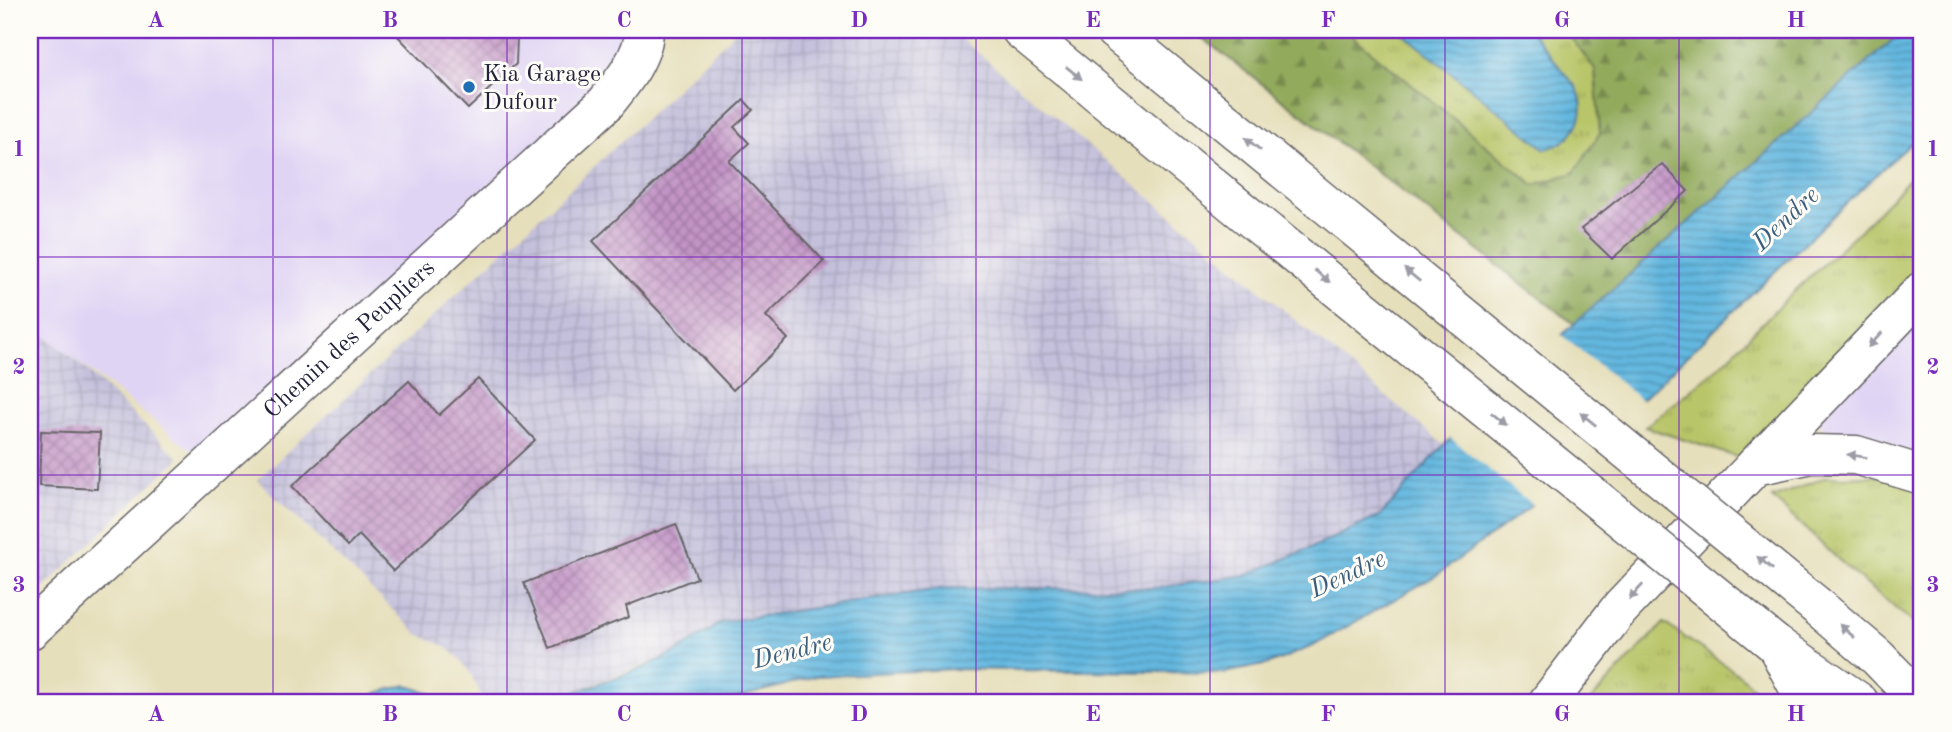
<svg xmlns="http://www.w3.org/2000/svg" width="1952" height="732" font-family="'Old Standard TT',serif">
<defs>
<pattern id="industrial-grid" width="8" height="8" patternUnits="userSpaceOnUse" patternTransform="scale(1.75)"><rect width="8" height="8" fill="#c4c0db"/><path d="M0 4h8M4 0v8" fill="none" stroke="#a8a5bd"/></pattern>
<pattern id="grass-tufts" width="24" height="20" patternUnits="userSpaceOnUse" patternTransform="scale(1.75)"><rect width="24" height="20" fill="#b8c567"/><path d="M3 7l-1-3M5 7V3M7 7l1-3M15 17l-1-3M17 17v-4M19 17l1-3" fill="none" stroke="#9ea95a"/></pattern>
<pattern id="forest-firs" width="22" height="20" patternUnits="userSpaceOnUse" patternTransform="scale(1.75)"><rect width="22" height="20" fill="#92aa5c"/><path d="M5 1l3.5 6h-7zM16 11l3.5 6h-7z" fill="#778a4d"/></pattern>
<pattern id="water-rules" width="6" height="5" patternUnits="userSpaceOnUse" patternTransform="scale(1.75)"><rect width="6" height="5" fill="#63b7df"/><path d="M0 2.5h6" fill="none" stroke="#5194b6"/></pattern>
<pattern id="building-cross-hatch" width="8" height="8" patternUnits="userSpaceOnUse" patternTransform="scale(1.75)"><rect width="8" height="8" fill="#c394c6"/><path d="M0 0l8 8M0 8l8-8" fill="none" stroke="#9e78a2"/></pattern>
</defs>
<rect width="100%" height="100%" fill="#fdfcf7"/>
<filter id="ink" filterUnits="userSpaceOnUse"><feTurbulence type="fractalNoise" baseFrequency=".0143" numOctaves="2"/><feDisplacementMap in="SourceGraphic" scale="14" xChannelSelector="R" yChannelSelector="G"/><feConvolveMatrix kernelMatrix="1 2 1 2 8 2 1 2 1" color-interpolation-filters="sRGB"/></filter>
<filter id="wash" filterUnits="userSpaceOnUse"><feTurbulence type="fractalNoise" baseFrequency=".00686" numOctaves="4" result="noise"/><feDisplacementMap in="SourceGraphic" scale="28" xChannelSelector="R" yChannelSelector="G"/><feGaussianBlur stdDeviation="1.57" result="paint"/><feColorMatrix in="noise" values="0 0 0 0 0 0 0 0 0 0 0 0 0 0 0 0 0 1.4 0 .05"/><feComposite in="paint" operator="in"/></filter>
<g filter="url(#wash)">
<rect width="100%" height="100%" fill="#e6dfbb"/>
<g fill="#e0d4f4">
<polygon points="30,30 644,30 636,58 210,465 30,324"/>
<polygon points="1922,291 1922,475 1845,448 1808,412"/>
</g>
<g fill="url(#industrial-grid)">
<polygon points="737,30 951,30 1444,445 1380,516 1318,545 1246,575 1157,588 946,588 722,622 679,651 545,702 484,702 471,674 458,657 445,646 418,634 257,480 642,122"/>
<polygon points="30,324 80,364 179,458 30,601"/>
</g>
<g fill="url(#grass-tufts)" stroke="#6d7451" stroke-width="2">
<polygon points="1345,30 1565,30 1595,69 1600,133 1574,173 1534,185"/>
<polygon points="1922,166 1922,290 1752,462 1645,427 1718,368 1785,300 1856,234"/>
<polygon points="1876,476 1922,486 1922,630 1853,573 1772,498 1826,477"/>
<polygon points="1664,623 1741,676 1768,702 1589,702"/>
</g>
<polygon fill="url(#forest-firs)" stroke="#5a664c" stroke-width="2" points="1192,30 1345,30 1534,185 1574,173 1600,133 1595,69 1565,30 1904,30 1574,324"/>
<g fill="url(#water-rules)" stroke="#426c8d" stroke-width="2">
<path d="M1399 30H1530C1542 44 1553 59 1565 74 1569 79 1576 85 1578 91 1590 118 1571 144 1545 149Z"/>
<polygon points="1904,30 1922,30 1922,134 1879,172 1527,509 1437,575 1313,646 1269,664 1224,673 954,669 816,676 724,702 547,702 642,668 679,651 722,622 946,588 1157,588 1246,575 1318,545 1380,516 1444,445 1574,324"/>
<polygon points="406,685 431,694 441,702 364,702 377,693"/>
</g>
<polygon fill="#e6dfbb" points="1559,333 1644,402 1535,507 1448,436"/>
<g id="blocks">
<g fill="url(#building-cross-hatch)">
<polygon points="392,30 509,30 517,37 516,64 468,109"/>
<polygon points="744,100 753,110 734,127 749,143 729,161 824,261 766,316 788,339 733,390 593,241"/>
<polygon points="1662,164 1688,191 1612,259 1581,229"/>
<polygon points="1922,351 1922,367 1914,359"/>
<polygon points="478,379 535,440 393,571 359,535 348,546 292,486 409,381 439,415"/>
<polygon points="41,431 100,433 97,489 39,486"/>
<polygon points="676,524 697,578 626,606 629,617 550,648 524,583"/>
</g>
</g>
</g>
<g filter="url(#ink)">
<use href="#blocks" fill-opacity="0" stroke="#676468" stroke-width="2"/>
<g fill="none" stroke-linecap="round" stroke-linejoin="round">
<g stroke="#676468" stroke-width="41">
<g id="minor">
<polyline points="1755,466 1922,291"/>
<polyline points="1548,702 1617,612 1755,466 1812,454 1856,455 1922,475"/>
</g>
</g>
<g stroke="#676468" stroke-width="41">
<g id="tertiary">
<path id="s1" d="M30 630 605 104C621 84 644 57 644 30"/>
</g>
</g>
<g stroke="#676468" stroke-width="41">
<g id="trunk">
<polyline points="1021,30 1269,233"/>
<polyline points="1114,30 1306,188"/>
<polyline points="1817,606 1877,657 1921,702"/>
<polyline points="1775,644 1859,702"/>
<polyline points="1778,649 1806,702"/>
</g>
</g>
<use href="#minor" stroke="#fff" stroke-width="38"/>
<use href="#tertiary" stroke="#fff" stroke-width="38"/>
<use href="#trunk" stroke="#fff" stroke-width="38"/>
<g stroke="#676468" stroke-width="41" stroke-linecap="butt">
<g id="trunk-bridge">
<polyline points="1306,188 1817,606"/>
<polyline points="1269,233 1775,644"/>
</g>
</g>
<use href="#trunk-bridge" stroke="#fff" stroke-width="38"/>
</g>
<defs><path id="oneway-solid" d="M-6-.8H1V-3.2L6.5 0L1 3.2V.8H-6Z" transform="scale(1.75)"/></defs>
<g fill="#9c9ca7">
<use href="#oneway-solid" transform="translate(1074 73) rotate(39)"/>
<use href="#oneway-solid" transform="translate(1253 144) rotate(-141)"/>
<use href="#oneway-solid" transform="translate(1412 275) rotate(-141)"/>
<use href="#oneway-solid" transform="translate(1322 276) rotate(39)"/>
<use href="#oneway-solid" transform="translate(1875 340) rotate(133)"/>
<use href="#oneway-solid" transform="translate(1499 419) rotate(39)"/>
<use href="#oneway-solid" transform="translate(1588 419) rotate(-141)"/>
<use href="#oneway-solid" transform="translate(1857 456) rotate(-171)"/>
<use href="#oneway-solid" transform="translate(1765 563) rotate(-141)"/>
<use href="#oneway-solid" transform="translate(1636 592) rotate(133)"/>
<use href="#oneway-solid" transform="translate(1847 631) rotate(-139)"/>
</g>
</g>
<path fill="none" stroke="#7b2cbf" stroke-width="2" stroke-opacity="0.55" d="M273 30V702M507 30V702M742 30V702M976 30V702M1210 30V702M1445 30V702M1679 30V702M30 257H1922M30 475H1922"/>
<circle fill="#1f6fb2" stroke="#fdfcf7" stroke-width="2.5" cx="469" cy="87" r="7"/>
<g text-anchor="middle" stroke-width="6" stroke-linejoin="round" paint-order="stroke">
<g font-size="24" fill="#22223b" stroke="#fdfcf7" text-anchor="start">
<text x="483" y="81">Kia Garage<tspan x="483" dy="28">Dufour</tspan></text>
</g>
<g font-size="24" fill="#22223b" stroke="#fdfcf7">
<text dy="8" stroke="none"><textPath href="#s1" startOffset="432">Chemin des Peupliers</textPath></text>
</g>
<g font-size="26" font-style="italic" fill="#3c5e7d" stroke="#fdfcf7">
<text transform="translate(1785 218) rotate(-43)" y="9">Dendre</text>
<text transform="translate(1347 573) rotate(-25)" y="9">Dendre</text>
<text transform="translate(792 650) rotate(-14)" y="9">Dendre</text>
</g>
</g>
<rect width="1952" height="732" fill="none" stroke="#fdfcf7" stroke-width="77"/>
<rect x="38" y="38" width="1875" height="656" fill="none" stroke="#7b2cbf" stroke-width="2.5"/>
<g font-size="23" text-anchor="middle" font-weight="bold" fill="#7b2cbf">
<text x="156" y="27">A</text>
<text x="390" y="27">B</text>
<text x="624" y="27">C</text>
<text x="859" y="27">D</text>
<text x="1093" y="27">E</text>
<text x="1328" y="27">F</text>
<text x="1562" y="27">G</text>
<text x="1796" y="27">H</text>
<text x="19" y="156">1</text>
<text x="1933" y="156">1</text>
<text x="19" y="374">2</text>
<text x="1933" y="374">2</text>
<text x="19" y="592">3</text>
<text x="1933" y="592">3</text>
<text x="156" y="721">A</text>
<text x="390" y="721">B</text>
<text x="624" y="721">C</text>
<text x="859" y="721">D</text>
<text x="1093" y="721">E</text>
<text x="1328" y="721">F</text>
<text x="1562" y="721">G</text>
<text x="1796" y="721">H</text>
</g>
</svg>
